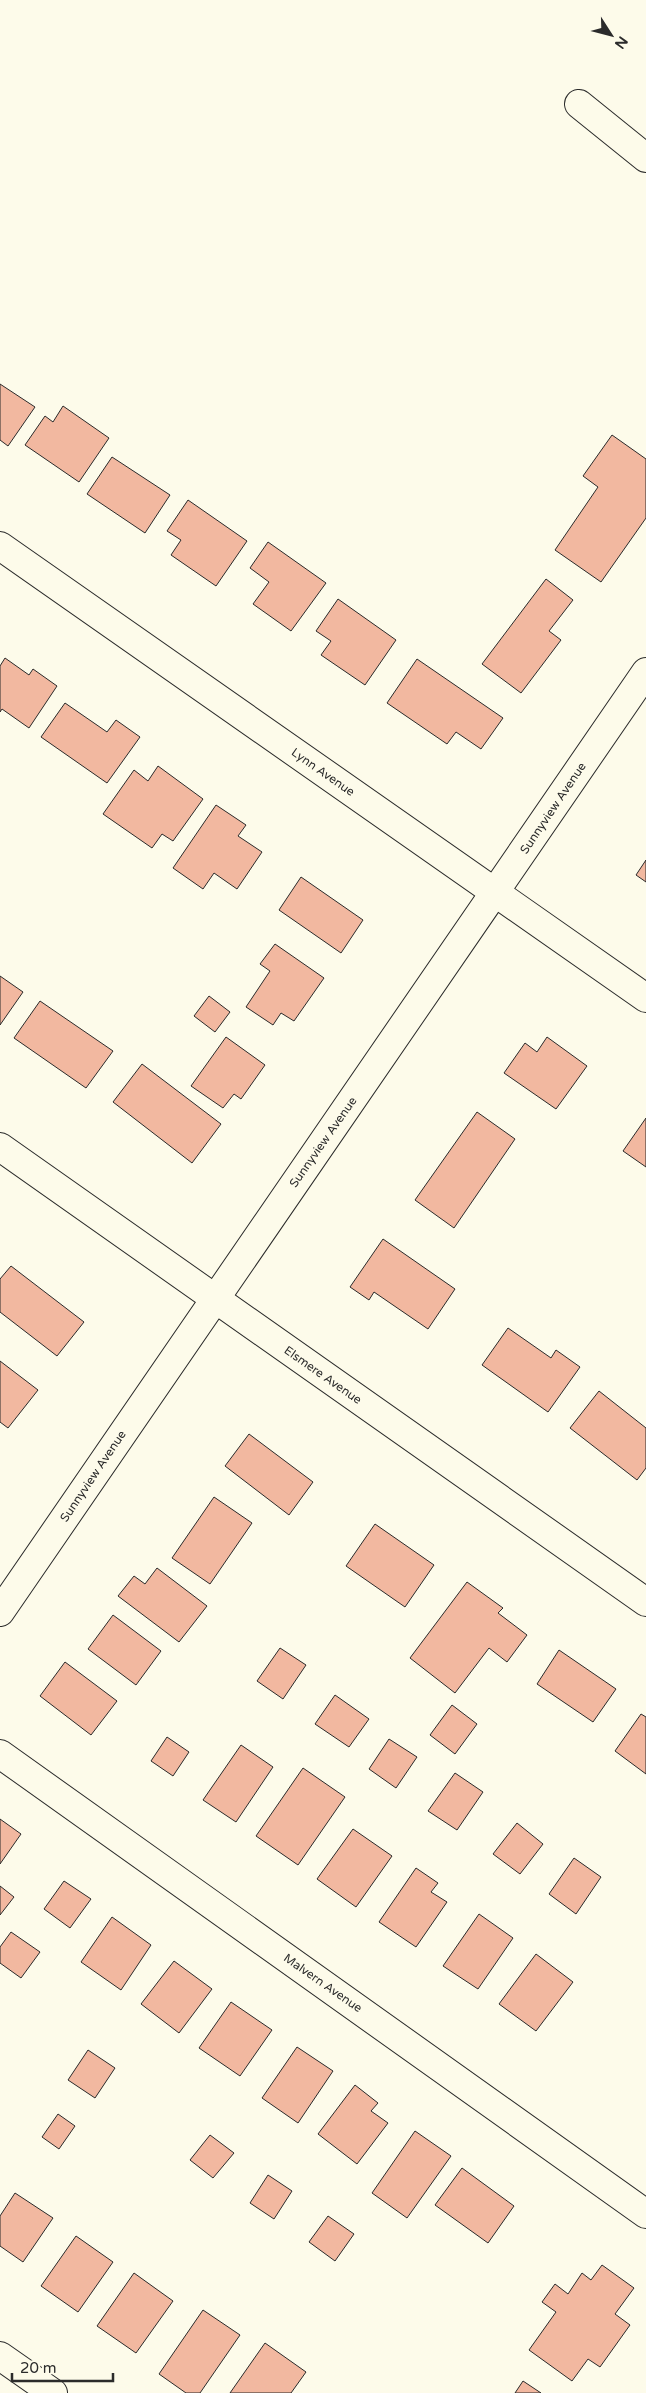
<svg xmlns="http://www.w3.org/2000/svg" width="646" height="2393" font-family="'Varela Round',sans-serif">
<rect width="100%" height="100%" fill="#fdfbea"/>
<g fill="#f2b8a0" stroke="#2b2b2b">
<polygon points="0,384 35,407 8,446 0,440"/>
<polygon points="63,406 109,438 79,482 25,445 45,416 53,422"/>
<polygon points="612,435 646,459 646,518 601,582 555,550 598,487 583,476"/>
<polygon points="112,457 170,495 145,533 87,494"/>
<polygon points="188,500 247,541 216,586 171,555 181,540 167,531"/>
<polygon points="268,542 326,583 291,631 253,604 269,582 250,568"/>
<polygon points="546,579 573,600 549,631 561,640 521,693 482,664"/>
<polygon points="338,599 396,640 365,685 321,655 331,641 316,631"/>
<polygon points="5,658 29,675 33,669 57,686 29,728 2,709 0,712 0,666"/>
<polygon points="417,659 503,718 481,749 456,732 447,744 387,703"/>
<polygon points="65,703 107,732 116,720 140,737 107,783 41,737"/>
<polygon points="158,766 203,799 173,841 162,834 152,848 103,814 134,770 148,781"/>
<polygon points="216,805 246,825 238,836 262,852 237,889 214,873 203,889 173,868"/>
<polygon points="646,860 646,882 636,875"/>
<polygon points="301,877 363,920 341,953 279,910"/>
<polygon points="275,944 324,978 294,1021 281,1013 273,1025 246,1007 270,971 260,964"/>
<polygon points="0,976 23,992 0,1025"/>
<polygon points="209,996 230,1012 215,1032 194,1016"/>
<polygon points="40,1001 113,1051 86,1088 14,1038"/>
<polygon points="226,1037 265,1065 241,1099 234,1094 223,1108 191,1086"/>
<polygon points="547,1037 587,1066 556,1109 504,1073 525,1043 537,1052"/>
<polygon points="142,1064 221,1124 192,1163 113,1102"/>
<polygon points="477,1112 515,1139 454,1228 415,1200"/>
<polygon points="646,1118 646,1167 623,1151"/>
<polygon points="383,1239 455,1289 428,1329 374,1292 369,1300 350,1287"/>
<polygon points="11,1266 84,1322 57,1356 0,1312 0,1279"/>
<polygon points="508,1328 551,1358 556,1350 580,1367 548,1412 482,1365"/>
<polygon points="0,1361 38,1390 8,1428 0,1422"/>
<polygon points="599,1391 646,1428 646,1468 637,1480 570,1428"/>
<polygon points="249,1434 313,1482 289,1515 225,1466"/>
<polygon points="214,1497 252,1523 210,1584 172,1558"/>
<polygon points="375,1524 434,1565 405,1607 346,1566"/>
<polygon points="157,1568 207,1606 179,1642 118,1596 134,1576 145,1584"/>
<polygon points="467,1582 503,1608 498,1613 527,1635 507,1662 489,1648 455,1693 410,1658"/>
<polygon points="113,1615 161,1651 136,1685 88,1649"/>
<polygon points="280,1648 306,1665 283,1699 257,1681"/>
<polygon points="559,1650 616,1689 593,1722 537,1684"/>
<polygon points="65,1662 117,1701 91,1735 40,1696"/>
<polygon points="335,1695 369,1719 349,1747 315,1724"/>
<polygon points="452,1705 477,1724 455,1754 430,1735"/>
<polygon points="641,1714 646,1717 646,1774 615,1751"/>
<polygon points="167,1737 189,1752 173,1776 151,1761"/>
<polygon points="389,1739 417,1757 396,1788 369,1769"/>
<polygon points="241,1745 273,1767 236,1822 203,1800"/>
<polygon points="303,1768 345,1797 298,1865 256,1836"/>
<polygon points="455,1773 483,1792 457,1830 428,1811"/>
<polygon points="0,1819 21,1834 0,1864"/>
<polygon points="517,1823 543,1844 520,1874 493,1854"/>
<polygon points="353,1829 392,1856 356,1907 317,1879"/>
<polygon points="574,1858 601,1877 576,1914 549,1894"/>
<polygon points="416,1868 438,1883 431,1892 447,1902 416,1947 379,1922"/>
<polygon points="64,1881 91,1899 70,1928 44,1909"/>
<polygon points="0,1886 14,1897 0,1915"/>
<polygon points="479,1914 513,1938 478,1989 443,1966"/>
<polygon points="112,1917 151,1945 121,1990 81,1962"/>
<polygon points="11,1932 40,1952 21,1978 0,1963 0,1947"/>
<polygon points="536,1954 573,1982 536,2031 499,2004"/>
<polygon points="174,1961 212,1989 179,2033 141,2004"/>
<polygon points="231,2002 272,2030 240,2076 199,2048"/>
<polygon points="297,2047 333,2071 298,2123 262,2098"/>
<polygon points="88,2050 115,2068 95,2098 68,2080"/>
<polygon points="355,2085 378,2103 371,2111 388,2123 357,2164 318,2134"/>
<polygon points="58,2114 75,2126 59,2149 42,2137"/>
<polygon points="415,2131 451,2156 407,2218 372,2193"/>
<polygon points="210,2135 234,2153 213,2178 190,2160"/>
<polygon points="462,2168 514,2206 488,2243 435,2205"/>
<polygon points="268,2175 292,2191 274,2219 250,2203"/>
<polygon points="15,2193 53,2218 23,2262 0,2246 0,2216"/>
<polygon points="328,2216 354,2234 335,2261 309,2242"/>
<polygon points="76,2236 113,2262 78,2312 41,2286"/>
<polygon points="602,2265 634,2288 615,2314 630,2325 600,2367 588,2359 572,2381 529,2350 556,2312 542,2302 555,2284 568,2294 582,2273 591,2280"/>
<polygon points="134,2273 173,2301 136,2353 97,2326"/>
<polygon points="203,2310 240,2335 200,2393 186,2393 159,2374"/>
<polygon points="265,2343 306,2372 291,2393 230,2393"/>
<polygon points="523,2381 541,2393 515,2393"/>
</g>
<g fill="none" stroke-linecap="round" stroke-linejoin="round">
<g stroke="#2b2b2b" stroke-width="30">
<g id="street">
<polyline points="579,104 646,158"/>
<polyline points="0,546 646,998"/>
<polyline points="0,1147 646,1602"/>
<polyline points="0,1612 646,672"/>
<polyline points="0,1754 646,2214"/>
<polyline points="0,2356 53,2393"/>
</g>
</g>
<use href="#street" stroke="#fdfbea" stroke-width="28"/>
</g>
<g text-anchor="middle" stroke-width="4" stroke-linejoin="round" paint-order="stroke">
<g font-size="12" fill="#2b2b2b" stroke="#fdfbea">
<text transform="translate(323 772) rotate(35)" y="4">Lynn Avenue</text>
<text transform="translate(553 808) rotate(-56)" y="4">Sunnyview Avenue</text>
<text transform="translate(323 1142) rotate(-55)" y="4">Sunnyview Avenue</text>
<text transform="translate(323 1375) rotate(35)" y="4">Elsmere Avenue</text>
<text transform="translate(93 1476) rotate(-56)" y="4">Sunnyview Avenue</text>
<text transform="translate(323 1983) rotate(35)" y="4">Malvern Avenue</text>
</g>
</g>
<g transform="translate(611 35) rotate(126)" stroke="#fdfbea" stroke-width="4" paint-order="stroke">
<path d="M0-4L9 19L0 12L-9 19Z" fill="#2b2b2b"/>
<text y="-8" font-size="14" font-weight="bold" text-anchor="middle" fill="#2b2b2b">N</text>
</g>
<path d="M12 2373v8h101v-8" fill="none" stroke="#2b2b2b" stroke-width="2.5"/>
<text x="20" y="2373" font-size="15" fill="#2b2b2b" stroke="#fdfbea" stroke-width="4" paint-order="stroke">20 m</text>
</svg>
